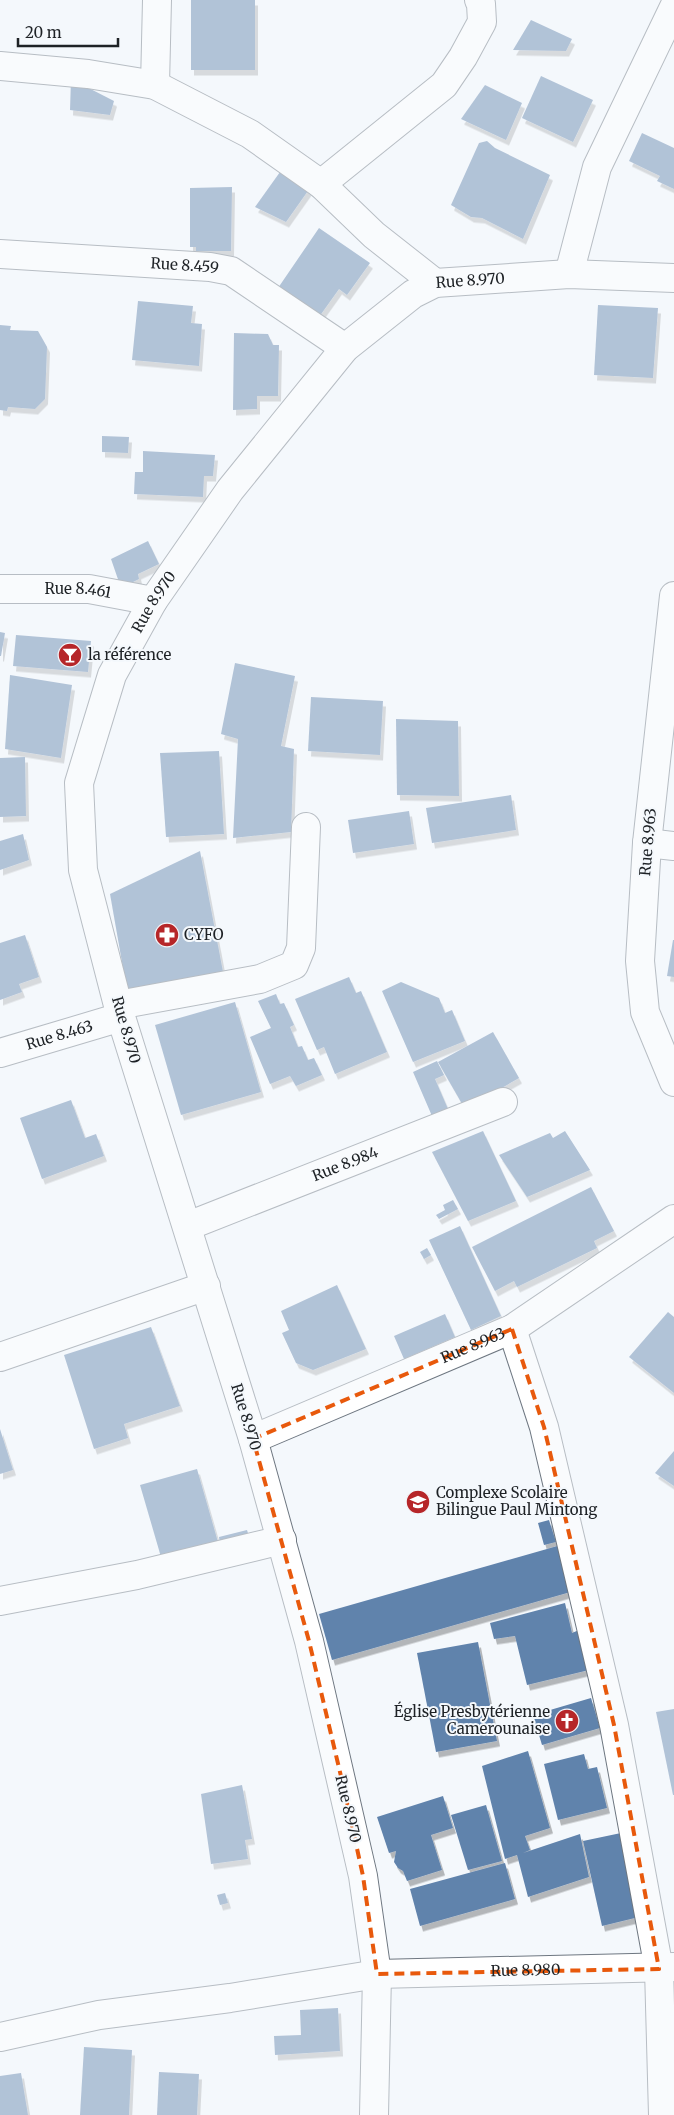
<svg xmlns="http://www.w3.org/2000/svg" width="674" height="2115" font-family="Merriweather,serif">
<defs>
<filter id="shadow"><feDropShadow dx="3" dy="5.5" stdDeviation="0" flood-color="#0004"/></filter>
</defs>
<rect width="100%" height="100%" fill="#f4f8fc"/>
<g fill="#6183ac" filter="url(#shadow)">
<rect x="191" y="0" width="64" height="70"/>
<polygon points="531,20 572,39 566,51 513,50"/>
<polygon points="541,76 593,100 573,142 522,118"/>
<polygon points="71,79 114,101 110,115 70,110"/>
<polygon points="485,85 522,103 506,140 461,119"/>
<polygon points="642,133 674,148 674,189 657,181 660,176 629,161"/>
<polygon points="487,141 495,148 550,175 523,239 482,218 471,217 451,205 479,143"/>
<polygon points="280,172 310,188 286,222 255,207"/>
<polygon points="232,187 231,251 196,251 196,247 190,247 190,188"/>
<polygon points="319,228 370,263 347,295 339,289 319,317 278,288"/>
<polygon points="138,301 193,306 191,323 202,324 199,366 132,360"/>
<polygon points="598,305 658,308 653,378 594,375"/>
<polygon points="0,325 11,326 10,330 38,331 47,347 45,399 35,409 8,407 7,411 0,410"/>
<polygon points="234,333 268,334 273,345 279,345 278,396 257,396 257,409 233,410"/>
<polygon points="102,436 129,437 128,453 102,452"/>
<polygon points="143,451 215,455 213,476 204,476 203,497 134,494 135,472 143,472"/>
<polygon points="148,541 159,564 138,574 139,579 121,588 111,559"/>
<polygon points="0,632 5,633 1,656 0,656"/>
<polygon points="16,635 91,641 88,672 13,666"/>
<polygon points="235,663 295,676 281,746 294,749 291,832 233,838 238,739 221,734"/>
<polygon points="10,675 72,685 61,758 5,749"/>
<polygon points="311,697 383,701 380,755 308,751"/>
<polygon points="396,719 458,721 459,796 397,795"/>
<polygon points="219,751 224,834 166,837 160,753"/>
<polygon points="25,757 26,816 0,817 0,758"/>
<polygon points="511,795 516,830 432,843 426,808"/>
<polygon points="409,811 414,844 353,853 348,820"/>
<polygon points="23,834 29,860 0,870 0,841"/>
<polygon points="200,851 224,977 129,1002 110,894"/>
<polygon points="25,935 39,977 19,984 22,992 0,1000 0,943"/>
<polygon points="673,940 674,940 674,977 667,976"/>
<polygon points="349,977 356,993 361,991 387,1052 335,1074 324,1047 317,1050 295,999"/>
<polygon points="401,982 439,998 445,1013 452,1010 465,1041 413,1062 382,991"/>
<polygon points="276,994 280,1004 284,1003 294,1025 290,1027 298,1047 302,1046 308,1060 314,1058 322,1075 296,1086 290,1076 270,1084 250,1037 271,1028 258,1001"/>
<polygon points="235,1002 261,1092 181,1115 155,1025"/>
<polygon points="493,1032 519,1078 465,1109 438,1062"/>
<polygon points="437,1061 444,1075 435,1079 448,1109 432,1116 413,1072"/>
<polygon points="71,1100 85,1138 96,1134 104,1156 42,1179 20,1118"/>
<polygon points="483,1131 516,1201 468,1221 432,1152"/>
<polygon points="565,1131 590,1170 527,1197 499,1155 550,1133 553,1138"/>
<polygon points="591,1187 614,1231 594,1241 597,1248 517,1287 514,1281 495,1291 472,1247"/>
<polygon points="453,1200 458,1209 439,1219 436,1215 445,1210 443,1205"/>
<polygon points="460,1226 501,1316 471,1330 429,1240"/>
<polygon points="427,1248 431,1255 424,1259 420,1252"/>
<polygon points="337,1285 366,1349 313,1370 296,1363 282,1333 289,1330 281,1311"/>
<polygon points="668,1312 674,1317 674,1393 629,1357"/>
<polygon points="445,1314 455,1337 404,1359 394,1336"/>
<polygon points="151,1327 180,1406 124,1424 128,1438 94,1449 64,1355"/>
<polygon points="0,1429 13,1470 0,1474"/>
<polygon points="674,1451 674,1486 655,1473"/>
<polygon points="197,1469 218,1542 161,1557 140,1485"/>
<polygon points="549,1520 556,1542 544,1545 538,1523"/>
<polygon points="247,1530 252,1546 221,1551 219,1537"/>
<polygon points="561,1545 574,1591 332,1660 319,1614"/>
<polygon points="565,1603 572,1633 579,1630 589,1670 527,1685 515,1636 494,1639 490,1623"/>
<polygon points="478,1642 497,1741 436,1752 417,1653"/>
<polygon points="591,1698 600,1728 542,1745 533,1715"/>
<polygon points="674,1709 674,1795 673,1795 656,1712"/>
<polygon points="528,1751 550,1828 525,1836 530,1850 523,1853 580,1834 589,1877 528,1897 517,1855 505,1859 482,1766"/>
<polygon points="584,1754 588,1769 597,1767 607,1808 558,1820 544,1764"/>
<polygon points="242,1785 252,1839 245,1840 248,1859 211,1864 201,1794"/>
<polygon points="443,1796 453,1828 431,1835 442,1870 407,1881 403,1871 398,1868 394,1862 396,1851 389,1853 377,1817"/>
<polygon points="486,1805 502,1861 468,1870 451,1815"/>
<polygon points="621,1833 639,1917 602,1926 583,1841"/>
<polygon points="505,1863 515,1899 420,1926 410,1889"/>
<polygon points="225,1893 228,1903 220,1905 217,1895"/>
<polygon points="338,2008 340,2051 275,2055 274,2036 301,2035 300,2010"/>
<polygon points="84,2047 132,2050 129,2115 80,2115"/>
<polygon points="159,2072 199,2074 197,2115 157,2115"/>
<polygon points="21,2073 28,2115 0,2115 0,2076"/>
</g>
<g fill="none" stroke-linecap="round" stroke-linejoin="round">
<g stroke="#6e7781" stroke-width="30">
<g id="minor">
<polyline points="0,66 88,74 155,85 250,134 321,184 374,235 435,283"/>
<polyline points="155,85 157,0"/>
<polyline points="321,184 444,85 463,57 482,22 481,4 479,0"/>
<path id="s1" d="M0 254 210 267 231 271 345 348"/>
<polyline points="569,274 597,167 674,7"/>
<path id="s2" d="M0 589H89L153 601"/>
<polyline points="674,596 647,843 640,961 645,1012 674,1082"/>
<polyline points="647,843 674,846"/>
<polyline points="118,1005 260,979 294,965 301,948 306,827"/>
<path id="s3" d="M0 1053 121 1017"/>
<path id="s4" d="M188 1226 503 1102"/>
<polyline points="512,1329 544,1427 614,1725 659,1969 663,2115"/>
<polyline points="0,1357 206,1286"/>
<path id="s5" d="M253 1439 512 1329 674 1219"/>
<polyline points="0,1601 137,1575 282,1540"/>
<path id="s6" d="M0 2037 99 2015 230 1998 377 1974 674 1967"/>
<path id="s7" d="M374 2115 377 1974 363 1876 309 1641 253 1439 121 1017 83 870 79 783 112 675 153 601 230 490 345 348 413 294 435 283 569 274 674 278"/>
</g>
</g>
<use href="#minor" stroke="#fff" stroke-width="28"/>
</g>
<path d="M0 0H674V2115H0ZM512 1329 544 1427 614 1725 659 1969 377 1974 363 1876 344 1789 309 1641 253 1439Z" fill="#f4f8fc" fill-opacity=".55" fill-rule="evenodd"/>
<path fill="none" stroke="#e8590c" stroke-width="4" stroke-dasharray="10 6" stroke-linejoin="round" d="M512 1329 544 1427 614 1725 659 1969 377 1974 363 1876 344 1789 309 1641 253 1439Z"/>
<defs>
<g id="bar-disc" transform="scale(1.25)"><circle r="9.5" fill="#b62629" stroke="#f4f8fc"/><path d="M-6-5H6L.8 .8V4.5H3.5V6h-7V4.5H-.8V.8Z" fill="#fff"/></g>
<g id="pharmacy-disc" transform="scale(1.25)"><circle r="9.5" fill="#b62629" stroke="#f4f8fc"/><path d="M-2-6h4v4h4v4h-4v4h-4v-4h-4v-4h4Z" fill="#fff"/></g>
<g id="school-disc" transform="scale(1.25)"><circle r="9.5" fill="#b62629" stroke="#f4f8fc"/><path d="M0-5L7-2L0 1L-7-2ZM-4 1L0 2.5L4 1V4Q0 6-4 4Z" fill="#fff"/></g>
<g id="church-disc" transform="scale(1.25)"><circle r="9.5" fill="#b62629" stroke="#f4f8fc"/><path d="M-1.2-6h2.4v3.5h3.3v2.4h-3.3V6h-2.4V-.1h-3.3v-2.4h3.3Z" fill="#fff"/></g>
</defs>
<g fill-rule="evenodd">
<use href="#bar-disc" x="70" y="655"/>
<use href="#pharmacy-disc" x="167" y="935"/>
<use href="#school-disc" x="418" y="1502"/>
<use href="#church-disc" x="567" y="1721"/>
</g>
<g text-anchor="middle" stroke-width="4" stroke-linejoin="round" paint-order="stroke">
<g font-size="15" fill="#1e2226" stroke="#f4f8fc">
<text dy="5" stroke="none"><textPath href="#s1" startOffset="185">Rue 8.459</textPath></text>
<text dy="5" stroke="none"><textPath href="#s7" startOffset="2034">Rue 8.970</textPath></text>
<text dy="5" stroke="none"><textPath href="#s2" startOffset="78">Rue 8.461</textPath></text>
<text dy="5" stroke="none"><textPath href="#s7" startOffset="1569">Rue 8.970</textPath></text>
<text transform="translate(648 842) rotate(-85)" y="5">Rue 8.963</text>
<text transform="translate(126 1030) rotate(74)" y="5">Rue 8.970</text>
<text dy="5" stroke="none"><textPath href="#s3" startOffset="62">Rue 8.463</textPath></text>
<text dy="5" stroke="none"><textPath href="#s4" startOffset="169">Rue 8.984</textPath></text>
<text dy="5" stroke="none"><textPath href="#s5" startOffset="239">Rue 8.963</textPath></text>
<text transform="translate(246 1417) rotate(73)" y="5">Rue 8.970</text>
<text transform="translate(348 1809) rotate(77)" y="5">Rue 8.970</text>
<text dy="5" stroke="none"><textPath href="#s6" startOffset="531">Rue 8.980</textPath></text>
</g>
<g font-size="15" fill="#1e2226" stroke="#f4f8fc" text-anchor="start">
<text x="88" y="660">la référence</text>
<text x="184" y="940">CYFO</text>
<text x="436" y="1498">Complexe Scolaire<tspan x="436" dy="17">Bilingue Paul Mintong</tspan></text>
<text x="550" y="1717" text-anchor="end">Église Presbytérienne<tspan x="550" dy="17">Camerounaise</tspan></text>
</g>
</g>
<path d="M18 38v8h100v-8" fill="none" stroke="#1e2226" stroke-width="2.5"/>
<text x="25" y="38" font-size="15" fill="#1e2226" stroke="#f4f8fc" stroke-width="4" paint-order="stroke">20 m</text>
</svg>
